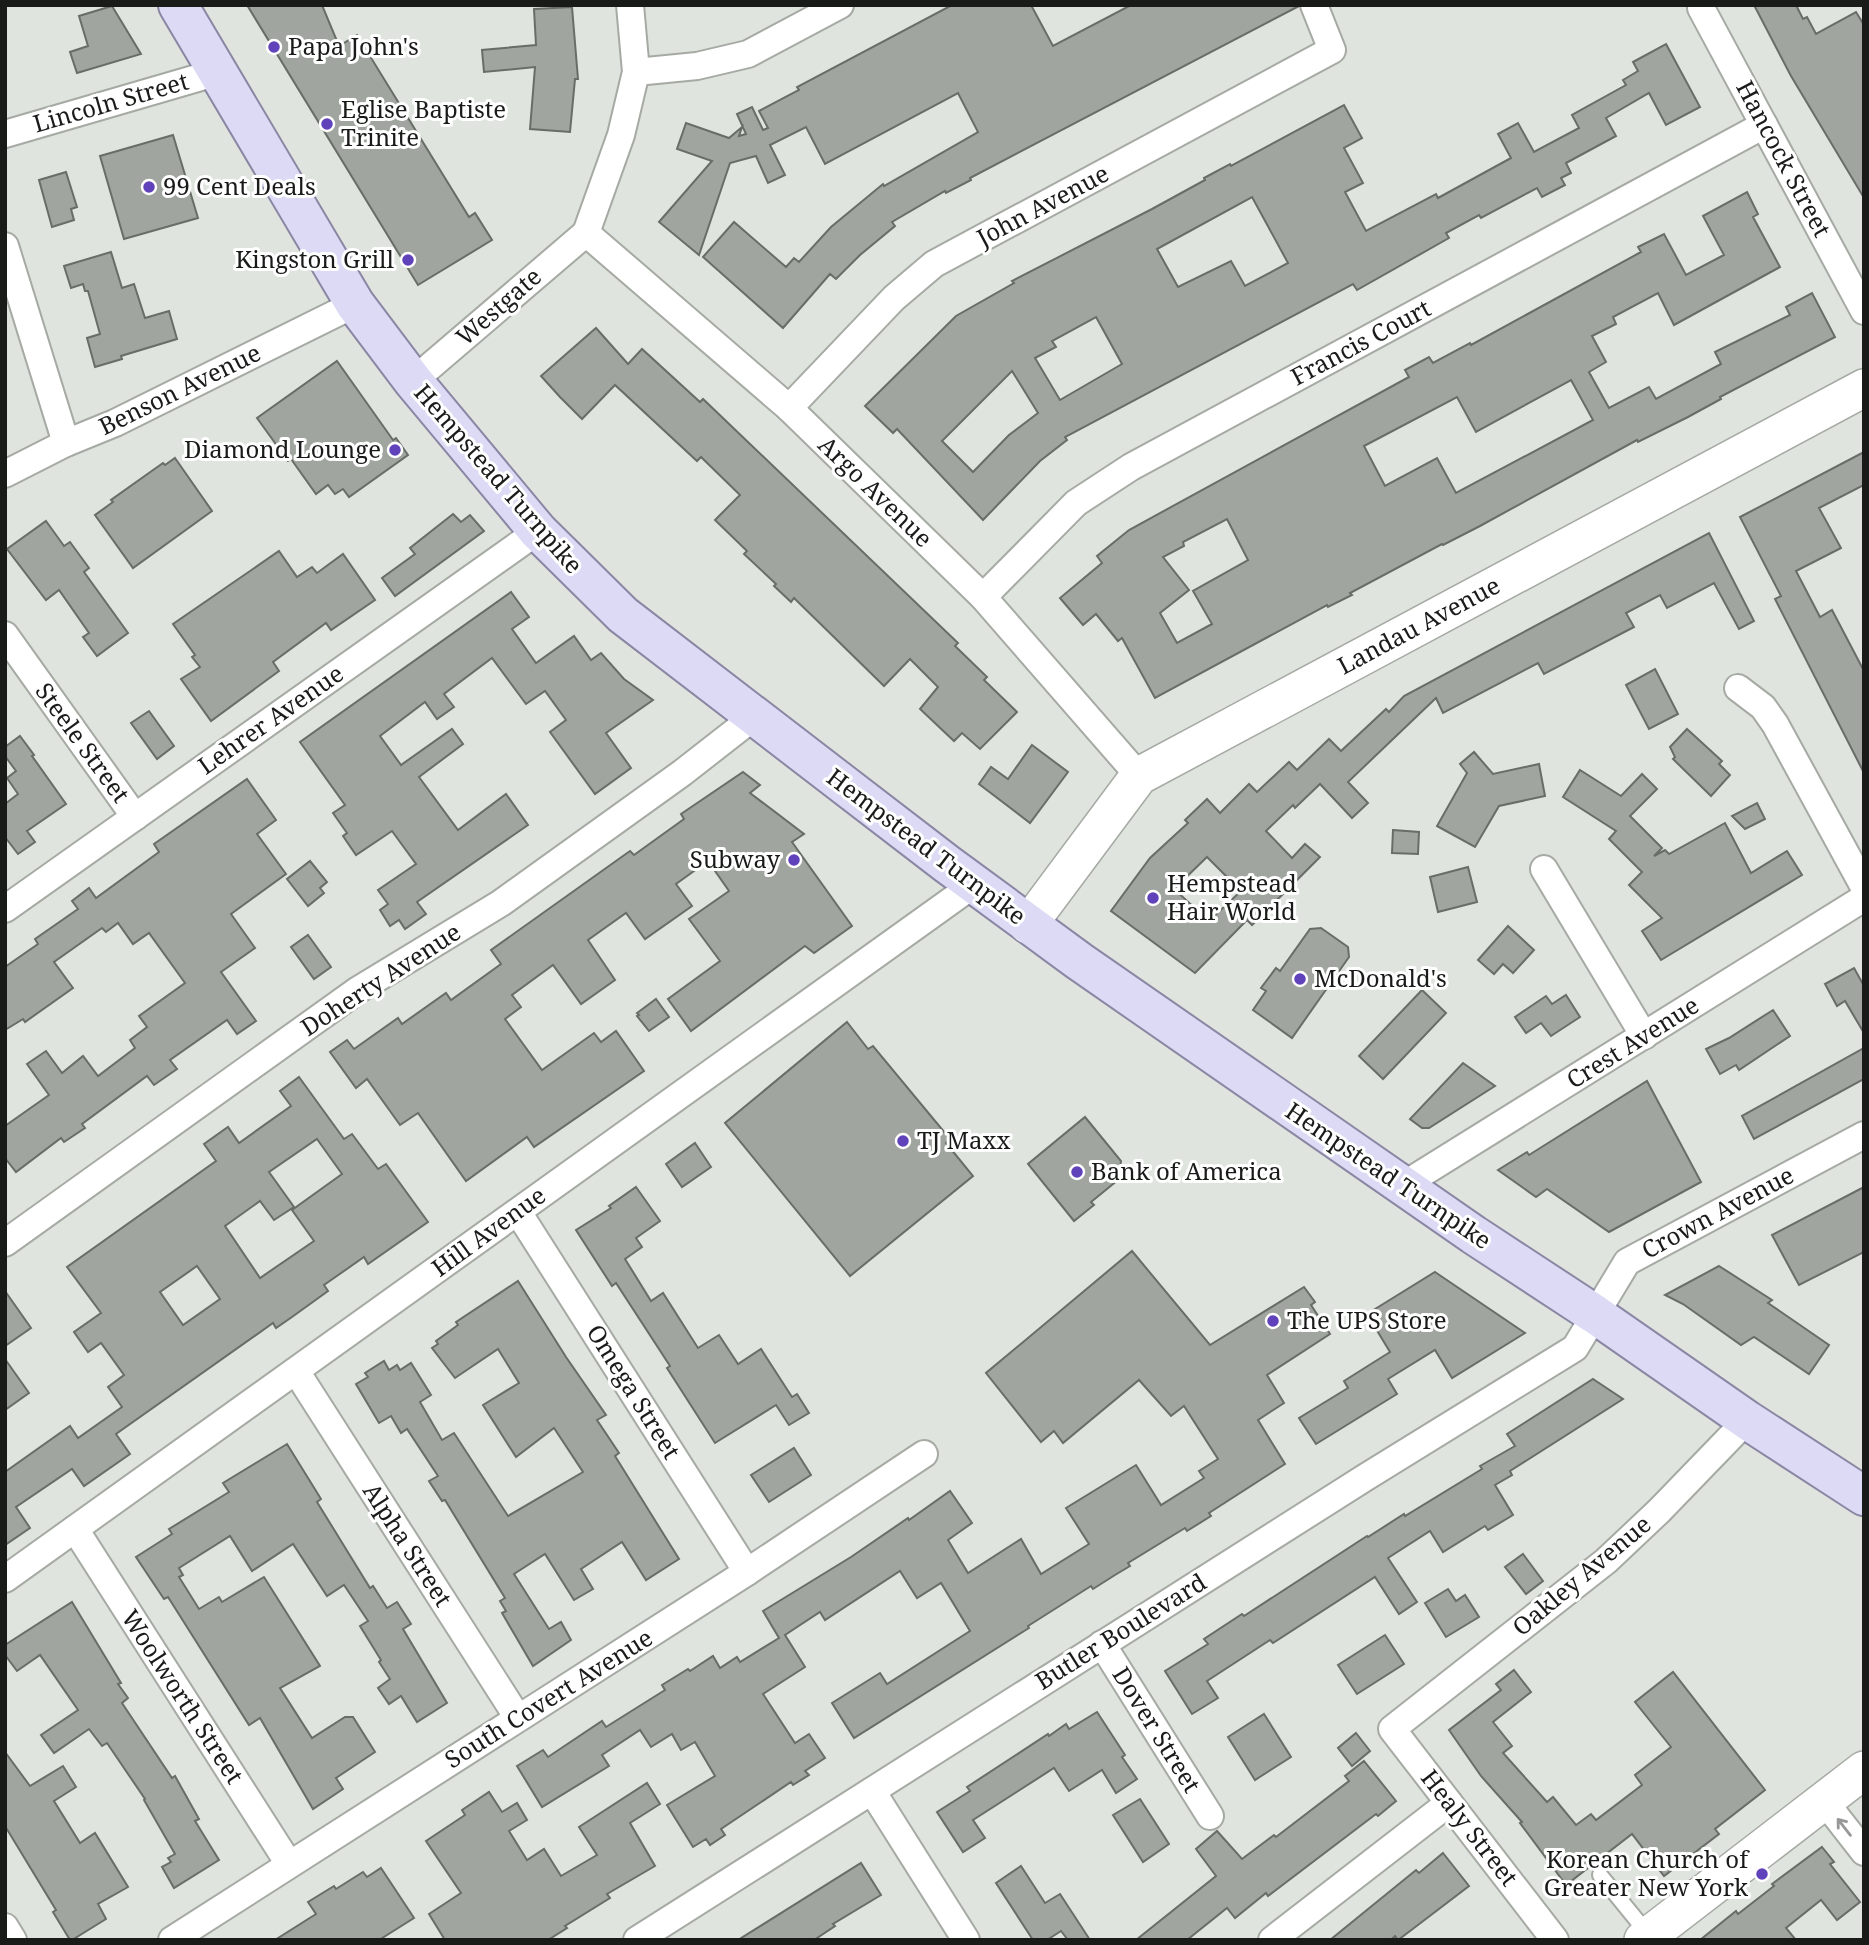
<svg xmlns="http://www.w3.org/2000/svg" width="1869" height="1945" font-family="'Noto Serif',serif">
<rect width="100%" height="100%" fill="#dfe4de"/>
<g fill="#a0a59f" stroke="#686d67" stroke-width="2" fill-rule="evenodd">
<polygon points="247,5 322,5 339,46 357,35 469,217 475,213 492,240 418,285"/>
<polygon points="952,5 1031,5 1053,46 1131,5 1299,6 970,178 971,180 946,193 945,191 892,222 895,226 860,255 836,279 830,274 783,328 703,257 734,222 786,267 794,258 799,262 831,227 883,184 884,186 978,132 958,93 825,164 806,127 770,145 785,175 768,183 756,156 730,163 699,255 659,222 712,161 677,149 686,123 729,138 742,127 739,136 746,134 737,114 752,107 763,130 768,128 759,111 799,90 797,87"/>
<polygon points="1754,5 1796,5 1803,19 1807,17 1816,34 1856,12 1864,25 1864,198 1791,76"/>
<polygon points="112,6 141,54 77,73 70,52 88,46 79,16"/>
<polygon points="572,7 578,79 575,79 570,132 530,129 535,67 484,72 482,50 536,45 534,9"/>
<path d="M1666 44 1700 107 1666 125 1649 93 1606 118 1616 136 1566 163 1571 173 1561 178 1565 185 1542 197 1537 188 1481 218 1479 215 1446 233 1449 238 1357 290 1353 284 1065 437 1067 440 1040 461 983 520 897 429 893 433 865 406 956 316 1014 283 1012 281 1152 209 1205 180 1204 178 1230 164 1231 166 1344 105 1362 138 1344 148 1363 183 1345 192 1366 231 1436 194 1438 198 1511 158 1498 134 1518 123 1534 152 1579 128 1572 115 1626 85 1623 80 1638 71 1633 62ZM1252 197 1288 263 1245 286 1231 261 1178 287 1157 249ZM1096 317 1122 364 1060 400 1035 358 1056 347 1052 341ZM1012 371 1038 413 1009 435 973 472 942 441Z"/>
<polygon points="173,135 198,218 124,239 100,156"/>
<polygon points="66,172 77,207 71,209 74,220 52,227 39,180"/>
<path d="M1747 192 1758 214 1753 217 1780 267 1674 325 1658 293 1613 317 1616 324 1592 336 1606 362 1589 372 1609 408 1649 387 1656 399 1721 364 1715 352 1790 315 1786 307 1812 293 1835 337 1720 397 1721 399 1688 417 1638 442 1637 440 1480 526 1443 545 1442 544 1350 593 1352 595 1328 607 1327 605 1155 698 1122 638 1118 641 1096 614 1083 625 1060 598 1102 563 1097 556 1129 530 1409 377 1405 370 1429 357 1433 363 1470 343 1471 345 1641 252 1638 247 1664 234 1686 275 1724 255 1703 216ZM1571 380 1593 420 1456 493 1437 458 1385 486 1364 446 1457 397 1476 432ZM1227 519 1248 560 1193 591 1212 624 1177 643 1160 613 1189 590 1163 557 1184 546 1183 542Z"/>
<polygon points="111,252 122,288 134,284 145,318 169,311 177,339 121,356 122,359 95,367 87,338 100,334 88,291 85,291 83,284 71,288 64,266"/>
<polygon points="596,328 628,364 642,349 700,402 703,399 958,643 955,646 987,677 984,680 1017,712 980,749 962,733 954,741 920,709 938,687 910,659 884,686 794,598 791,602 774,586 776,584 744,554 747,551 715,520 740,495 701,457 697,461 615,385 582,419 560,397 541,376"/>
<polygon points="337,361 393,440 396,438 408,455 349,497 343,489 335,494 328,485 316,494 291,459 288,461 257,418"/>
<polygon points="1864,452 1864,485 1819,508 1841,548 1796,571 1820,617 1832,610 1864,671 1864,773 1775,599 1781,596 1740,517"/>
<polygon points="175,458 212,511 133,568 95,515 113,502 111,500 163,463 165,465"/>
<polygon points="453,514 461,522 470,515 484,531 395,596 382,578 415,554 410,548"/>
<polygon points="46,521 64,546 70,542 89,568 84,572 128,633 97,656 83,637 89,633 59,590 46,600 7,549"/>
<path d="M1709 533 1754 621 1739 629 1714 583 1667 608 1660 595 1626 613 1634 627 1544 674 1538 663 1443 713 1436 698 1348 782 1368 803 1352 818 1320 784 1295 808 1293 805 1266 831 1292 858 1305 844 1320 857 1252 925 1247 920 1195 973 1111 911 1150 858 1188 823 1185 820 1207 799 1220 813 1249 784 1257 792 1289 762 1297 770 1329 739 1341 751 1386 709 1389 712 1404 696ZM1207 857 1241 891 1209 921 1174 889Z"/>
<polygon points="279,551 297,577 312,567 317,573 343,554 375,600 331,630 326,623 273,662 279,671 211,721 181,679 200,667 192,657 195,655 173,624"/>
<polygon points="511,592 529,617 512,629 536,663 574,636 591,660 601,653 624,679 653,700 606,733 631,768 595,794 550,732 566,720 545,691 526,704 492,658 444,694 454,707 437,719 425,702 380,736 401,765 452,729 463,744 419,777 458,830 506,794 528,825 417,902 426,914 405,929 399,920 390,926 380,910 388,904 378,890 416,864 392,831 356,855 343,836 347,833 333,813 345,805 300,742"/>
<polygon points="1655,669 1678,714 1649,729 1626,685"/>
<polygon points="149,711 174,746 157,759 131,723"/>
<polygon points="1687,729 1722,761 1719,764 1730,775 1711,796 1673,759 1675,757 1670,747"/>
<polygon points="20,736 34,755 32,756 66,804 27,831 35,842 18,854 5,837 5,804 18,794 7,778 16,771 5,756 5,747"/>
<polygon points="1032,745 1068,772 1030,823 979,784 991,767 1008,779"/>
<polygon points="1474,752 1493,774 1539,764 1545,796 1499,806 1475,847 1437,826 1467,773 1460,764"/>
<polygon points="1580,770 1621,796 1642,774 1657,789 1630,816 1662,848 1654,856 1665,850 1669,854 1725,823 1751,873 1787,851 1802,875 1661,960 1642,931 1662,918 1629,885 1642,872 1609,839 1616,831 1563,797"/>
<polygon points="743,772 760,785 750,793 804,834 792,842 852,926 814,953 805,946 691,1031 668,999 720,961 689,919 729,891 708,861 676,884 692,906 645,939 626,913 588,940 615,980 581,1004 553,965 512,995 521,1007 505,1019 542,1070 594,1033 601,1042 616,1031 644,1071 534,1147 527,1137 466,1181 418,1113 400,1125 367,1079 356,1088 330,1052 347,1040 354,1049 398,1018 402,1024 446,993 451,1000 501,964 491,950 630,851 634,855 684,819 681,814"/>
<polygon points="247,779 276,820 257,834 286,874 231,914 255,948 221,972 256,1021 237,1034 227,1020 170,1060 177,1069 154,1085 147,1076 82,1124 85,1128 64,1142 61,1138 16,1172 5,1158 5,1126 49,1095 27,1064 46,1051 62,1073 83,1056 98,1076 135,1048 130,1040 147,1027 139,1016 185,983 149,933 133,944 118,923 106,932 102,928 54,962 73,988 25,1022 23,1019 5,1030 5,967 38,944 35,939 78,909 72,901 89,888 96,898 159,852 154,844"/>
<polygon points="1757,803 1765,819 1745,829 1732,816"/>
<polygon points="1393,830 1419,832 1418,854 1392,853"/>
<polygon points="310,861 327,882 320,888 324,893 308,906 287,879"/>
<polygon points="1468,867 1477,902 1438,912 1430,877"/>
<polygon points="1508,926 1534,950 1513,973 1503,964 1494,974 1478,960"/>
<polygon points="1321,928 1348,947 1349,957 1292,1038 1253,1010 1266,991 1261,988 1276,968 1280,971 1310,929"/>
<polygon points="308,935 331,967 314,979 291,947"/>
<polygon points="1854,968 1864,986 1864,1033 1845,1001 1837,1006 1825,984"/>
<polygon points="1422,990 1446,1013 1383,1079 1359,1056"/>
<polygon points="1566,995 1580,1017 1551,1036 1541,1023 1526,1033 1515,1017 1546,996 1552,1004"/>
<polygon points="656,999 669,1017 649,1031 637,1016 639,1015 637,1013"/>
<polygon points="1773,1010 1790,1036 1739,1070 1736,1065 1720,1074 1706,1049 1729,1038"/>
<polygon points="847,1022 868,1049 873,1046 950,1139 946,1143 973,1176 850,1276 725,1123"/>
<polygon points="1864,1048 1864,1079 1754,1139 1742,1116"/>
<polygon points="1463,1063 1495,1086 1429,1128 1422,1128 1410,1119"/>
<path d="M299 1077 344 1139 352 1134 378 1169 386 1164 428 1222 368 1264 364 1257 324 1285 328 1291 292 1317 276 1328 273 1323 116 1434 130 1454 84 1486 72 1469 16 1507 30 1528 5 1545V1472L70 1426 78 1438 122 1407 108 1387 124 1375 101 1343 88 1352 74 1332 101 1313 67 1267 216 1161 204 1144 228 1127 239 1143 291 1106 280 1091ZM317 1139 342 1174 292 1210 314 1241 260 1278 225 1226 260 1201 274 1220 294 1207 269 1172ZM197 1266 220 1299 183 1325 160 1292Z"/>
<polygon points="1647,1081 1701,1182 1609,1232 1547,1189 1536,1197 1498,1170 1527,1152 1529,1155"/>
<polygon points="1085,1117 1121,1161 1118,1180 1091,1202 1094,1205 1074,1221 1028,1164"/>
<polygon points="695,1143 711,1167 682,1187 666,1164"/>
<polygon points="636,1187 660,1221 636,1238 642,1247 625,1259 651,1301 663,1293 698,1348 719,1335 738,1364 761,1349 792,1397 797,1394 809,1413 789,1425 776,1405 715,1443 667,1368 670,1366 616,1283 612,1286 576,1230 611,1208 609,1206"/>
<polygon points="1864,1187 1864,1252 1799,1285 1772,1235"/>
<polygon points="1132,1251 1210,1345 1304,1287 1315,1302 1311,1305 1330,1334 1267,1375 1284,1403 1258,1420 1285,1464 1209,1513 1211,1516 1187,1531 1185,1528 1128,1563 1130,1566 1115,1575 1093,1589 1091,1586 1028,1626 1029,1628 854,1738 832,1703 880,1673 887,1684 970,1631 941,1583 917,1598 900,1571 825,1620 820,1612 785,1635 805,1667 763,1694 795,1743 809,1734 825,1758 805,1771 809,1775 793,1785 791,1782 721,1829 725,1835 710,1845 706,1839 693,1847 667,1805 715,1776 695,1742 681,1750 672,1734 651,1747 640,1730 602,1755 609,1766 542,1807 517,1766 543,1750 548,1757 602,1721 606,1727 665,1690 662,1685 688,1669 690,1671 713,1656 720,1668 737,1657 740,1662 779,1638 763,1611 851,1557 908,1518 909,1520 950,1491 972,1523 948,1540 968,1573 1021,1539 1041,1574 1089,1544 1066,1508 1136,1465 1161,1505 1204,1478 1199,1471 1218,1459 1184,1406 1171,1416 1139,1380 1063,1443 1054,1431 1041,1442 986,1373"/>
<polygon points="1719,1266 1772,1300 1768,1303 1829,1345 1809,1374 1754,1337 1741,1345 1683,1304 1665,1295"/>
<polygon points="1435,1272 1525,1333 1452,1378 1435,1350 1388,1379 1397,1394 1316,1444 1299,1418 1348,1388 1344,1381 1390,1352 1367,1314"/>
<polygon points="518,1281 566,1357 606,1415 597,1420 619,1453 615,1456 679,1559 646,1580 622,1542 581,1569 593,1589 574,1600 545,1554 514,1574 549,1629 561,1622 571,1640 533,1666 502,1613 506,1611 500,1601 505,1598 445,1500 442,1501 429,1481 438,1476 407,1429 401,1433 391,1416 379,1423 356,1384 368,1377 365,1373 384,1361 389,1370 397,1365 400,1370 411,1363 431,1395 420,1402 442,1440 454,1433 508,1516 583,1472 554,1428 516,1457 483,1405 519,1383 498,1349 455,1378 432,1348 438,1344 436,1341 458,1325 456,1322"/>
<polygon points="5,1291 31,1328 5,1346"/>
<polygon points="5,1359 29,1393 5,1410"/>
<polygon points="1593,1379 1623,1399 1510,1471 1512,1475 1495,1485 1513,1515 1488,1530 1485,1526 1443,1552 1430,1531 1388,1558 1417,1602 1399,1614 1375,1577 1273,1643 1270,1640 1207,1681 1218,1698 1192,1714 1165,1671 1208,1644 1204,1639 1242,1614 1244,1616 1367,1536 1368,1537 1404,1514 1405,1516 1482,1469 1480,1466 1515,1446 1507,1434"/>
<polygon points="287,1444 321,1499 317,1502 370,1588 373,1586 387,1608 397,1602 411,1624 403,1629 447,1703 417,1722 401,1696 389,1704 378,1688 390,1679 379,1662 381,1660 360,1626 368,1621 344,1585 327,1596 293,1544 252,1571 230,1536 179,1568 183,1575 179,1577 199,1609 219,1597 222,1602 264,1577 320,1666 280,1688 312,1738 345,1717 353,1717 375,1752 336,1778 343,1789 313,1809 260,1718 249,1725 168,1597 164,1599 136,1557 172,1534 169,1529 229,1492 223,1483"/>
<polygon points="794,1448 811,1475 769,1502 751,1475"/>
<polygon points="1523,1554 1543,1581 1526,1594 1505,1567"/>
<polygon points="1448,1589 1456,1601 1465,1595 1479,1617 1446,1637 1425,1603"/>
<polygon points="72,1602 121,1683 118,1684 128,1698 122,1703 172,1778 175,1776 199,1819 195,1821 219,1860 174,1888 162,1867 171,1862 168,1858 175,1854 144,1800 145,1799 107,1743 102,1746 89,1729 54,1753 41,1735 78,1710 40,1655 17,1671 5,1655 5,1645"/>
<polygon points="1385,1635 1404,1664 1357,1694 1338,1665"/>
<polygon points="1514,1670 1531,1692 1493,1722 1512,1746 1503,1753 1547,1802 1553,1797 1576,1825 1591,1814 1596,1820 1642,1785 1635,1775 1671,1747 1635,1702 1673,1672 1765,1790 1715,1829 1719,1834 1664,1876 1632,1834 1566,1885 1520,1823 1522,1822 1481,1776 1449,1730 1501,1690 1496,1684"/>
<polygon points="1097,1712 1125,1755 1122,1757 1137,1779 1116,1793 1102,1770 1069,1791 1054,1768 973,1820 985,1838 963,1852 937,1812 970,1791 967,1787 1048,1734 1049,1736 1066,1724 1069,1729"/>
<polygon points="1264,1714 1291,1757 1255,1780 1228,1737"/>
<polygon points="1356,1733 1370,1751 1352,1766 1338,1748"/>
<polygon points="5,1752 30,1786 63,1766 76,1787 54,1801 80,1843 95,1833 128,1887 98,1904 106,1919 72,1940 70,1940 53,1912 56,1910 5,1826"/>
<polygon points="1364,1761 1396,1801 1378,1816 1376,1814 1268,1896 1266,1893 1235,1918 1227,1908 1187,1940 1136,1940 1216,1876 1196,1849 1217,1831 1242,1859 1274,1835 1276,1837 1349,1781 1345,1776"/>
<polygon points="647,1783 660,1804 630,1823 655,1866 607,1894 610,1898 565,1926 567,1928 548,1940 445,1940 429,1914 461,1893 426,1841 465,1815 462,1810 489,1792 502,1812 517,1803 527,1820 509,1831 527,1860 544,1849 561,1876 597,1855 579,1827"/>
<polygon points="1140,1799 1169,1844 1143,1862 1113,1815"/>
<polygon points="1822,1847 1834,1862 1830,1864 1860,1902 1837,1920 1821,1900 1786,1928 1796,1940 1700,1940 1736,1911 1738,1914 1774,1886 1772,1884"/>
<polygon points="1443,1853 1469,1886 1414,1928 1398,1940 1395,1936 1391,1940 1330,1940 1416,1870 1419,1873"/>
<polygon points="861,1863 881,1895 833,1924 835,1926 814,1940 738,1940"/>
<polygon points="1021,1866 1045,1903 1060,1894 1090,1940 1068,1940 1061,1931 1047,1940 1033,1940 996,1883"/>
<polygon points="381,1868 414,1918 379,1940 275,1940 316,1914 308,1902 334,1886 336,1889 363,1872 367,1877"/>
</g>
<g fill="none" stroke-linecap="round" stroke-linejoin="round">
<g stroke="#a5aaa3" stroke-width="18">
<polyline id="lane" points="1600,1875 1648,1934"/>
</g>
<g stroke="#a5aaa3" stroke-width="30">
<g id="street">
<polyline points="1701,8 1864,311"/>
<polyline points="636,72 697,66 748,54 840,5"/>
<polyline points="5,134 218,72"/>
<polyline points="586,233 789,408 983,597 1139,776"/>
<polyline points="586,233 621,135 636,72 630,5"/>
<polyline points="5,246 66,443"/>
<polyline points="413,381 586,233"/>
<polyline points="789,408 894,298 934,264 1332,50 1314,5"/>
<polyline points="5,474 66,443 115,423 355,304"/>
<polyline points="983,597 1076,503 1131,467 1764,125"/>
<polyline points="5,635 135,817"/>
<polyline points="1738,688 1763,707 1775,724 1864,887"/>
<polyline points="1544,869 1644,1036"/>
<polyline points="5,909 538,531"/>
<polyline points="1402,1186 1864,898"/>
<polyline points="518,1212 747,1572"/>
<polyline points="5,1243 358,990 501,903 682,773 755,716"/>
<polyline points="296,1371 518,1718"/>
<polyline points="75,1529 289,1864"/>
<polyline points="5,1579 973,885"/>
<polyline points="1102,1644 1210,1816"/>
<polyline points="872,1791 966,1940"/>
<polyline points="1825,1802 1864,1852"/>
<polyline points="5,1927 13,1940"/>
<polyline points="172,1940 747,1572 924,1454"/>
<polyline points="637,1940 1366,1477 1575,1348 1627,1262 1864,1135"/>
<polyline points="1272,1940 1449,1803"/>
<polyline points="1555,1940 1392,1729 1606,1561 1659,1511 1747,1420"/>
</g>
</g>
<g stroke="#a5aaa3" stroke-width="40">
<g id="secondary">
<polyline points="1028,925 1139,776 1864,388"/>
<polyline points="1643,1940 1864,1770"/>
</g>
</g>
<g stroke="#8987a3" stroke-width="42">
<polyline id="primary" points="178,5 355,304 413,381 538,531 623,615 947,864 1079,961 1474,1235 1596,1315 1747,1420 1864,1496"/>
</g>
<use href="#lane" stroke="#fff" stroke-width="14"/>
<use href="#street" stroke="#fff" stroke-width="26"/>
<use href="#secondary" stroke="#fff" stroke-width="37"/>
<use href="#primary" stroke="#dddaf5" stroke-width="38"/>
</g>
<defs><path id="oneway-shaft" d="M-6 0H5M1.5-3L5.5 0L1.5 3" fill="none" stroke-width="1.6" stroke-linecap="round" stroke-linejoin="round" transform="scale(1.75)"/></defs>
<use stroke="#989898" href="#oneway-shaft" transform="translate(1844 1827) rotate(-128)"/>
<g fill="#6042ba" stroke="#fff" stroke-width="2.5">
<circle cx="274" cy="47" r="7"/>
<circle cx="327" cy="124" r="7"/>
<circle cx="149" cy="187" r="7"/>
<circle cx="408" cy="260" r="7"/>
<circle cx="395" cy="450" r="7"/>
<circle cx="794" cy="860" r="7"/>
<circle cx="1153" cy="898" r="7"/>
<circle cx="1300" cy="979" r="7"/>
<circle cx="903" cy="1141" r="7"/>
<circle cx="1077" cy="1172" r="7"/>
<circle cx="1273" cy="1321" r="7"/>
<circle cx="1762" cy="1874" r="7"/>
</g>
<g text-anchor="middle" stroke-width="6" stroke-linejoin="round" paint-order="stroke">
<g font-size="24" fill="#191b19" stroke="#fff" text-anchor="start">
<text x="288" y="55">Papa John's</text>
<text x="341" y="118">Eglise Baptiste<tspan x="341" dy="28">Trinite</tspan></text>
<text x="163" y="195">99 Cent Deals</text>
<text x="394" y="268" text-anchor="end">Kingston Grill</text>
<text x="381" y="458" text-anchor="end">Diamond Lounge</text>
<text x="780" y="868" text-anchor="end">Subway</text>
<text x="1167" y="892">Hempstead<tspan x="1167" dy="28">Hair World</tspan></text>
<text x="1314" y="987">McDonald's</text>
<text x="917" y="1149">TJ Maxx</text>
<text x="1091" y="1180">Bank of America</text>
<text x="1287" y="1329">The UPS Store</text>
<text x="1748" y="1868" text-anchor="end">Korean Church of<tspan x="1748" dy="28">Greater New York</tspan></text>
</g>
<g font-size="24" fill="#191b19" stroke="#fff">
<text transform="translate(111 103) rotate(-16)" y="8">Lincoln Street</text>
<text transform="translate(1783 159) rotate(62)" y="8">Hancock Street</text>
<text transform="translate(1043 206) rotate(-28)" y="8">John Avenue</text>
<text transform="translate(499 307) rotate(-41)" y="8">Westgate</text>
<text transform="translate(1361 343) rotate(-28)" y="8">Francis Court</text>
<text transform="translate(180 390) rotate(-26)" y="8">Benson Avenue</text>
<text transform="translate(498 479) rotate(49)" y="8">Hempstead Turnpike</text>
<text transform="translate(875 492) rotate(44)" y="8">Argo Avenue</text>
<text transform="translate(1419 626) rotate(-28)" y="8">Landau Avenue</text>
<text transform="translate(271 720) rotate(-35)" y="8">Lehrer Avenue</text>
<text transform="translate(82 743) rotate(54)" y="8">Steele Street</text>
<text transform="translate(926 847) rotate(37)" y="8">Hempstead Turnpike</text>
<text transform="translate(381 980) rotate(-33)" y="8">Doherty Avenue</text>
<text transform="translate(1633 1043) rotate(-32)" y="8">Crest Avenue</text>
<text transform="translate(1388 1176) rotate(34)" y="8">Hempstead Turnpike</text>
<text transform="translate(1718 1213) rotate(-28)" y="8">Crown Avenue</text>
<text transform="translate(489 1232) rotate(-36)" y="8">Hill Avenue</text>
<text transform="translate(633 1392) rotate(58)" y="8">Omega Street</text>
<text transform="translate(407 1545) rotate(57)" y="8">Alpha Street</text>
<text transform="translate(1582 1576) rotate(-40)" y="8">Oakley Avenue</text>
<text transform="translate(1121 1632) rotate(-32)" y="8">Butler Boulevard</text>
<text transform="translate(182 1697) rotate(57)" y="8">Woolworth Street</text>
<text transform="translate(549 1699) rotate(-32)" y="8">South Covert Avenue</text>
<text transform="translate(1156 1730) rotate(58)" y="8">Dover Street</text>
<text transform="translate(1469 1828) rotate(52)" y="8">Healy Street</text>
</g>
</g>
<rect width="1869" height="1945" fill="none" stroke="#191b19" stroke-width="14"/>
</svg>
